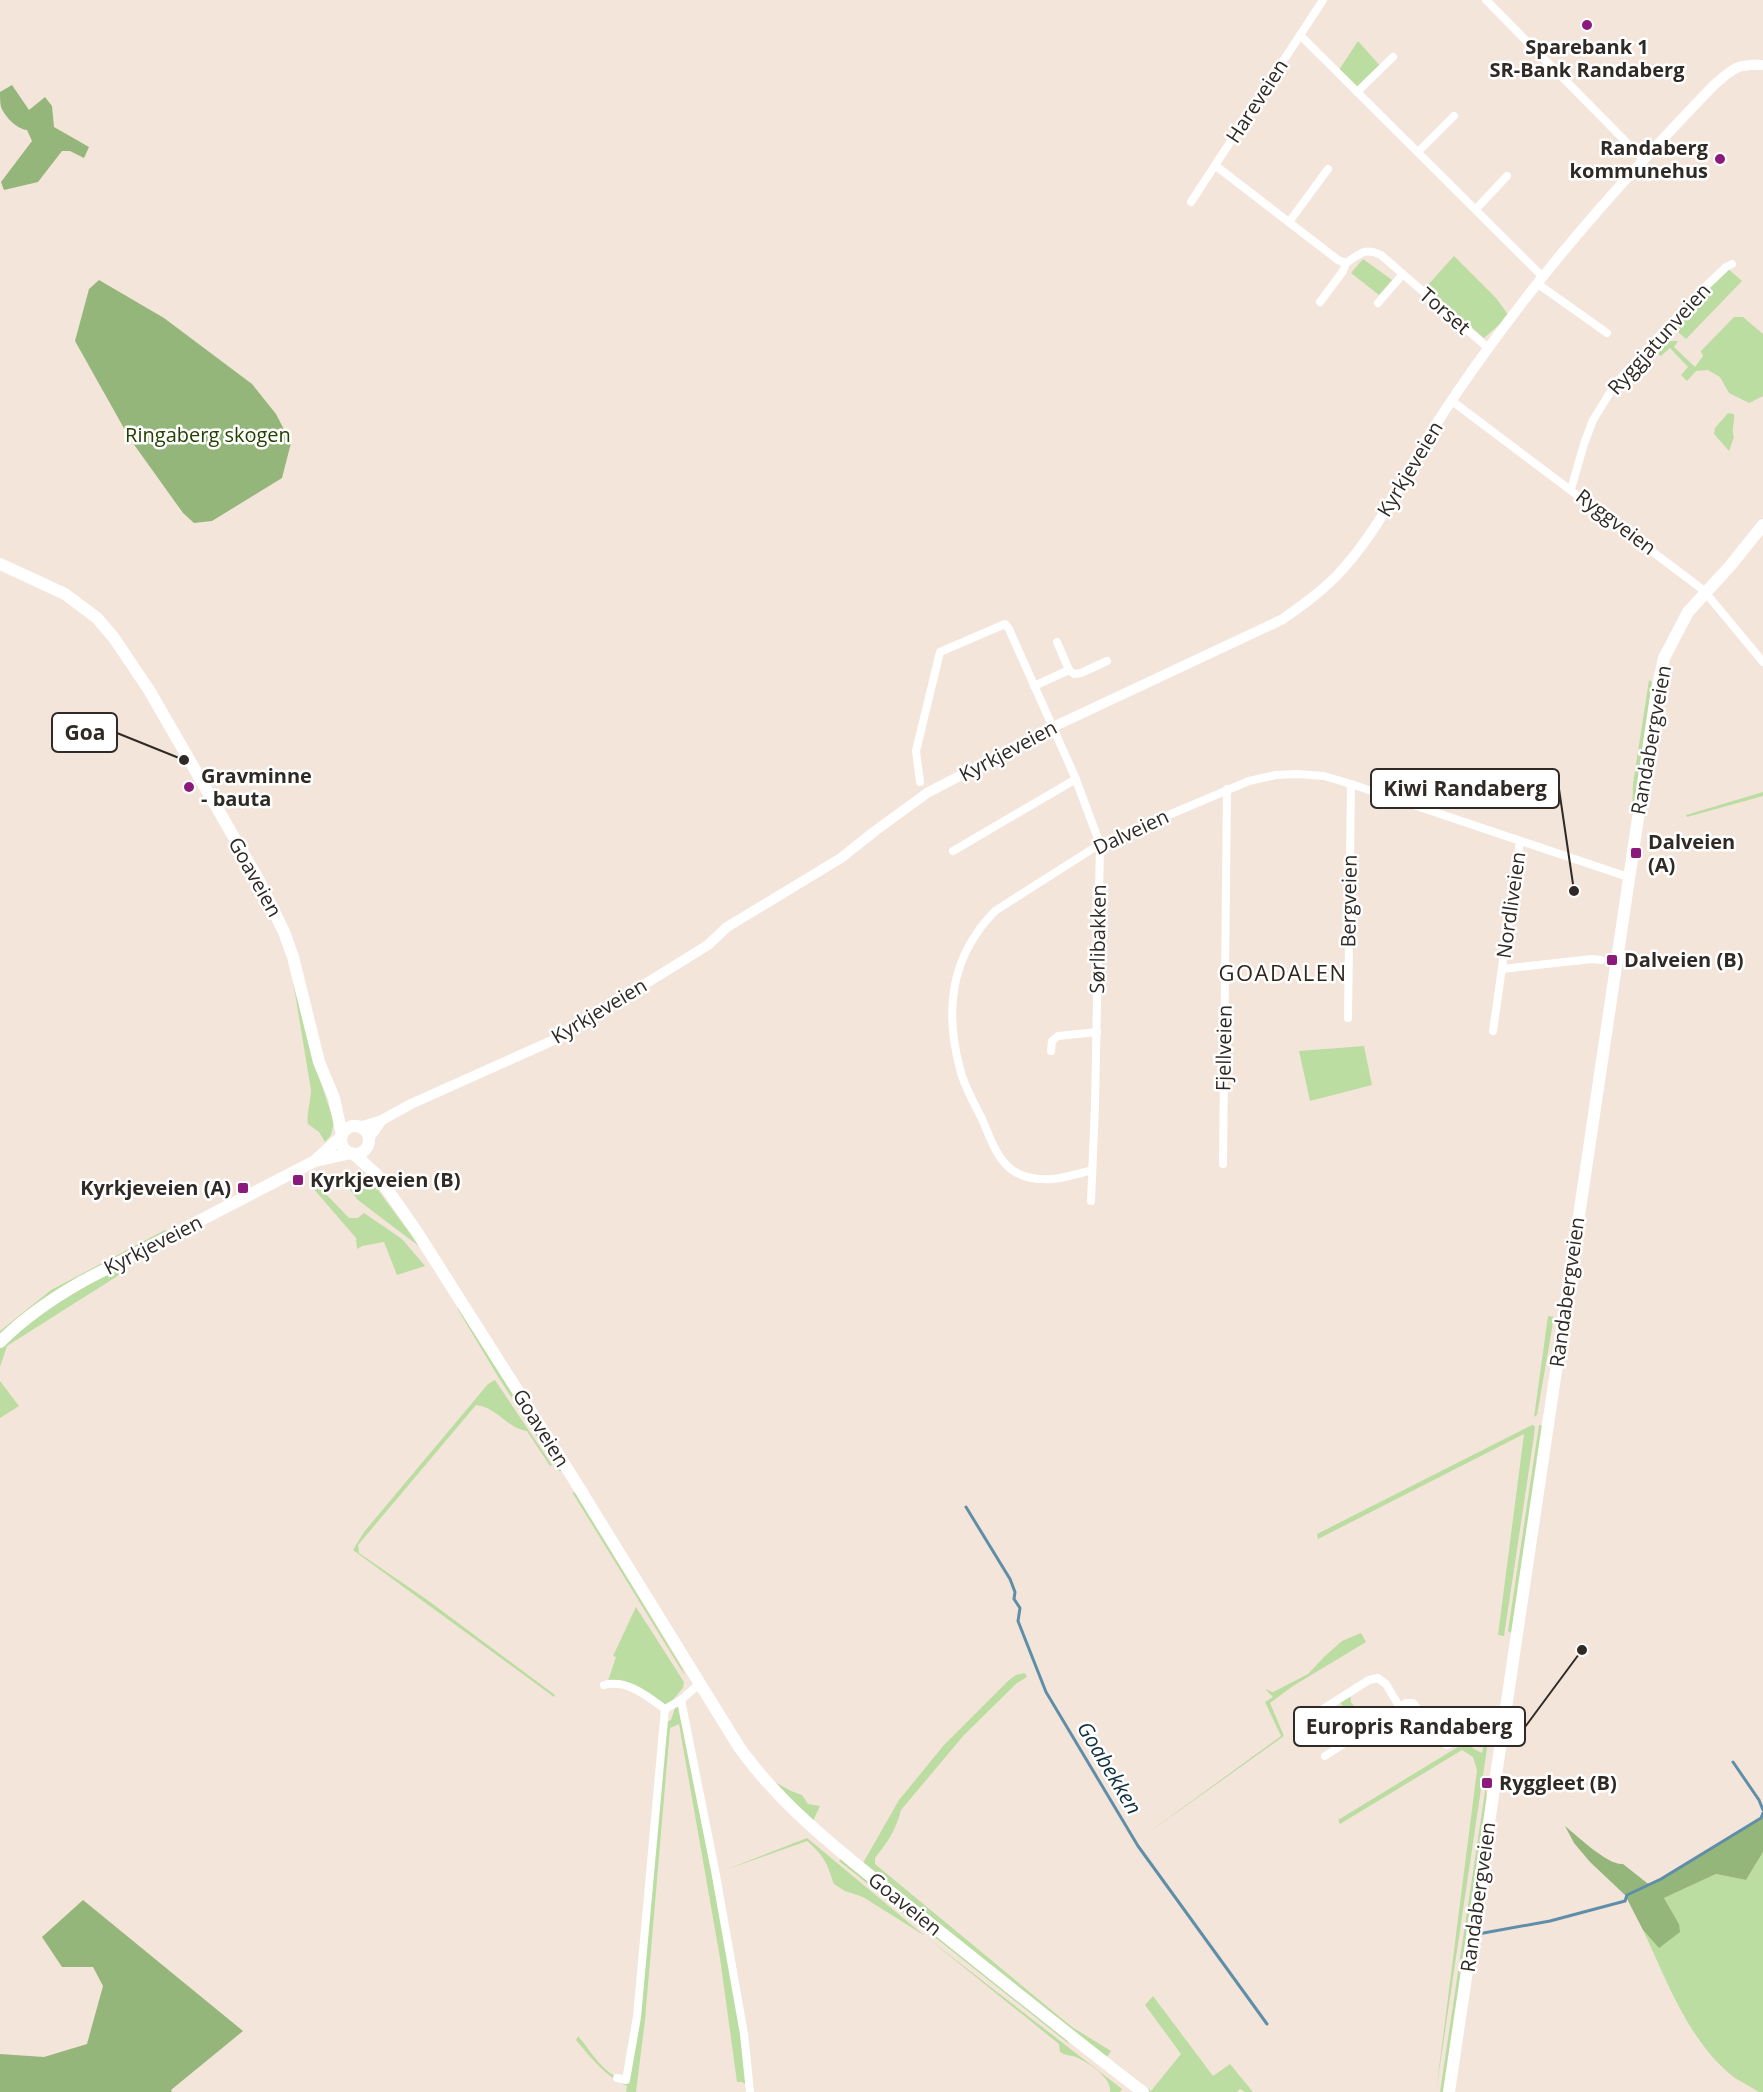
<svg xmlns="http://www.w3.org/2000/svg" width="1763" height="2092" font-family="'Open Sans',sans-serif">
<rect width="100%" height="100%" fill="#f4e5da"/>
<g fill="#bbdda2">
<polygon points="1358,41 1382,68 1359,88 1339,70"/>
<polygon points="1454,256 1496,298 1509,316 1484,338 1426,287"/>
<polygon points="1363,259 1392,280 1379,295 1351,273"/>
<polygon points="1726,267 1742,281 1686,339 1670,325"/>
<polygon points="1734,317 1743,317 1763,334 1763,396 1749,403 1729,393 1720,377 1708,370 1696,371 1687,381 1681,375 1688,367 1670,348 1661,356 1658,354 1660,348 1668,341 1678,341 1674,347 1695,367 1703,356 1701,351"/>
<path d="M1728 413 1734 414C1735 422 1731 429 1734 437L1729 451 1714 434 1715 428Z"/>
<polygon points="1649,680 1652,682 1632,820 1633,784"/>
<polygon points="1763,792 1763,796 1687,817 1686,815"/>
<path d="M292 975 318 1074 334 1122 331 1135 325 1142 319 1132 308 1124C306 1116 311 1100 311 1090Z"/>
<polygon points="1364,1046 1372,1085 1310,1101 1299,1051"/>
<polygon points="361,1176 375,1186 420,1247 358,1200 346,1185 347,1181"/>
<polygon points="312,1187 322,1190 349,1218 358,1218 364,1213 402,1239 425,1266 397,1275 384,1242 362,1246 357,1249 356,1238"/>
<polygon points="165,1230 168,1231 36,1304 14,1321 0,1335 0,1331 51,1290"/>
<polygon points="115,1269 120,1274 116,1277 7,1346 0,1367 0,1348 40,1313"/>
<polygon points="457,1308 459,1309 563,1471 559,1471 497,1375"/>
<polygon points="1548,1316 1554,1317 1537,1415 1534,1417"/>
<path d="M495 1380 552 1465 550 1466 527 1431C506 1428 497 1407 476 1405L358 1545 359 1553 426 1599 555 1695 554 1697 353 1550 364 1532 488 1384Z"/>
<polygon points="0,1381 19,1406 0,1418"/>
<polygon points="1532,1425 1535,1426 1534,1436 1504,1636 1498,1635 1524,1434 1318,1539 1317,1534"/>
<polygon points="1539,1425 1543,1426 1512,1631 1511,1633 1508,1631"/>
<polygon points="572,1492 576,1493 682,1668 685,1676"/>
<polygon points="636,1607 684,1682 683,1688 665,1709 646,1695 607,1684 616,1657 613,1656"/>
<polygon points="1361,1633 1366,1642 1293,1686 1270,1703 1284,1736 1141,1838 1281,1736 1265,1702 1273,1697 1265,1689 1273,1692 1308,1674 1324,1657 1342,1641"/>
<path d="M1025 1673 1027 1677 1017 1683 964 1735 901 1810C896 1830 887 1843 875 1858V1864L1072 2027 1111 2051 1107 2057 863 1863 899 1800 944 1745 1009 1680 1016 1675Z"/>
<polygon points="1350,1696 1351,1702 1367,1725 1359,1730 1340,1702"/>
<path d="M678 1707 744 2034 746 2085 742 2082H737L720 1958 679 1724 670 1728 645 2020 636 2092H626L627 2086C605 2076 591 2058 576 2040L578 2036C591 2051 604 2076 626 2080L632 2047 664 1723 671 1720 675 1708Z"/>
<polygon points="1489,1735 1436,2092 1477,1770 1473,1757 1462,1750 1340,1824 1338,1820 1466,1742 1474,1749 1482,1753 1485,1739"/>
<polygon points="768,1778 791,1791 802,1795 808,1804 820,1806 813,1821"/>
<polygon points="1486,1785 1487,1803 1444,2092 1440,2092"/>
<path d="M807 1838 925 1936 1122 2089 1120 2092H1110C1112 2078 1090 2064 1078 2058 1072 2055 1066 2056 1060 2052L1059 2044 925 1936 863 1897 845 1891 834 1884C826 1861 825 1857 807 1841L725 1870Z"/>
<path d="M1763 1852V2092H1759C1751 2087 1743 2083 1735 2078 1689 2043 1667 1981 1643 1930L1659 1947 1679 1924 1664 1898 1716 1874 1746 1880Z"/>
<polygon points="842,1858 1067,2040 1069,2044 839,1861"/>
<polygon points="1153,1996 1213,2076 1230,2064 1253,2092 1245,2092 1240,2089 1237,2092 1150,2092 1114,2064 1114,2062 1151,2091 1181,2054 1145,2005"/>
</g>
<g fill="#95b67a">
<path d="M12 85 29 110 45 97 52 106 54 127 89 147 84 158 70 151H62L38 182 4 190 1 182 32 141 27 130C17 129 5 117 1 107 0 103 0 96 0 92Z"/>
<polygon points="99,280 164,318 252,384 276,414 291,443 282,478 212,521 194,523 183,513 130,439 75,341 89,289"/>
<path d="M1763 1813V1852L1746 1880 1716 1874 1664 1898 1679 1924 1680 1932 1659 1948 1643 1930 1625 1895 1590 1862 1574 1843 1565 1826C1577 1836 1609 1866 1623 1864L1647 1883 1652 1884 1761 1818Z"/>
<polygon points="83,1900 243,2031 171,2090 172,2092 0,2092 0,2054 44,2057 87,2044 103,1986 93,1967 62,1967 42,1937"/>
</g>
<g fill="none" stroke-linecap="round" stroke-linejoin="round">
<g stroke="#5e8ea8" stroke-width="3">
<polyline points="966,1507 1010,1579 1015,1592 1014,1599 1020,1608 1018,1621 1046,1692 1138,1846 1267,2024"/>
<polyline points="1733,1762 1759,1800 1763,1810"/>
<polyline points="1478,1934 1550,1921 1625,1901 1627,1895 1661,1879 1761,1818 1763,1813"/>
</g>
<g stroke="#fff" stroke-width="8">
<polyline points="1486,0 1643,159"/>
<polyline points="1300,35 1543,277"/>
<polyline points="1357,92 1393,57"/>
<polyline points="1418,152 1454,116"/>
<path d="M1216 166 1338 260 1346 263C1360 254 1364 247 1381 255L1488 348"/>
<polyline points="1191,202 1323,0"/>
<polyline points="1476,209 1507,176"/>
<polyline points="1289,222 1328,169"/>
<polyline points="1538,284 1607,333"/>
<polyline points="1320,302 1343,271 1346,263"/>
<polyline points="1378,303 1403,274"/>
<polyline points="1452,401 1698,586 1705,592 1763,662"/>
<polyline points="1571,489 1584,444 1593,420 1616,383 1704,288 1726,267 1732,264"/>
<polyline points="1057,642 1069,670"/>
<polyline points="1034,686 1069,670 1074,674 1081,673 1107,661"/>
<polyline points="920,782 916,751 940,652 1005,624 1009,629 1075,777 1100,844 1095,1106 1091,1201"/>
<polyline points="953,851 1076,779"/>
<polyline points="1502,969 1592,959 1601,960"/>
<polyline points="1348,1018 1351,784"/>
<polyline points="1493,1031 1520,841"/>
<polyline points="1051,1051 1052,1041 1058,1036 1097,1032"/>
<polyline points="1223,1164 1227,789"/>
<path d="M1092 1170C1067 1177 1036 1187 1012 1170 996 1158 990 1137 982 1119 974 1103 964 1086 960 1069 944 1009 951 956 995 911L1100 844 1249 781 1276 775 1297 774 1324 776 1351 784 1628 877"/>
<polyline points="699,1684 681,1700 715,1870 744,2034 750,2092"/>
<path d="M604 1685C627 1679 647 1696 665 1709"/>
<polyline points="1312,1716 1369,1680 1378,1678 1386,1684 1399,1706"/>
<polyline points="1325,1756 1406,1703 1413,1703 1442,1742 1447,1745 1492,1727 1503,1729"/>
<polyline points="617,2078 626,2080 637,2017 665,1709 681,1700"/>
</g>
<g stroke="#fff" stroke-width="10">
<path d="M359 1127 382 1120 411 1104 556 1039 708 945 727 927 841 858 875 831 927 793 1053 727 1283 619C1304 604 1325 589 1342 570 1380 528 1404 476 1433 429 1450 402 1468 376 1487 350 1555 255 1633 169 1714 85 1732 69 1738 63 1763 65"/>
<polyline points="368,1140 382,1120"/>
</g>
<g stroke="#fff" stroke-width="12">
<polyline points="0,564 65,594 97,618 114,638 149,690 258,879 284,932 293,957 319,1062 334,1098 342,1135"/>
<circle cx="355" cy="1140" r="14"/>
<path d="M354 1154 377 1175 415 1229 573 1478 739 1747C786 1813 855 1863 918 1914 993 1974 1067 2034 1143 2092"/>
<polyline points="316,1160 341,1137"/>
<path d="M0 1342C25 1317 53 1298 83 1281L315 1161 351 1153"/>
<polyline points="1449,2092 1657,690 1664,658 1688,612 1730,566 1763,525"/>
</g>
</g>
<g fill="#8c1a7c" stroke="#fff" stroke-width="2">
<circle cx="1587" cy="25" r="6"/>
<circle cx="1720" cy="159" r="6"/>
<circle cx="189" cy="787" r="6"/>
<rect x="1630" y="847" width="12" height="12" rx="3"/>
<rect x="1606" y="954" width="12" height="12" rx="3"/>
<rect x="292" y="1174" width="12" height="12" rx="3"/>
<rect x="237" y="1182" width="12" height="12" rx="3"/>
<rect x="1481" y="1777" width="12" height="12" rx="3"/>
</g>
<g text-anchor="middle" stroke-width="5" stroke-linejoin="round" paint-order="stroke">
<g font-size="20" font-weight="bold" fill="#2f2a25" stroke="#fff" text-anchor="start">
<text x="1587" y="54" text-anchor="middle">Sparebank 1<tspan x="1587" dy="23">SR-Bank Randaberg</tspan></text>
<text x="1708" y="155" text-anchor="end">Randaberg<tspan x="1708" dy="23">kommunehus</tspan></text>
<text x="201" y="783">Gravminne<tspan x="201" dy="23">- bauta</tspan></text>
<text x="1648" y="849">Dalveien<tspan x="1648" dy="23">(A)</tspan></text>
<text x="1624" y="967">Dalveien (B)</text>
<text x="310" y="1187">Kyrkjeveien (B)</text>
<text x="231" y="1195" text-anchor="end">Kyrkjeveien (A)</text>
<text x="1499" y="1790">Ryggleet (B)</text>
</g>
<g font-size="20" fill="#2f2a25" stroke="#fff">
<text transform="translate(1257 101) rotate(-57)" y="7">Hareveien</text>
<text transform="translate(1445 311) rotate(41)" y="7">Torset</text>
<text transform="translate(1659 339) rotate(-48)" y="7">Ryggjatunveien</text>
<text transform="translate(1410 469) rotate(-59)" y="7">Kyrkjeveien</text>
<text transform="translate(1616 522) rotate(37)" y="7">Ryggveien</text>
<text transform="translate(1651 740) rotate(-80)" y="7">Randabergveien</text>
<text transform="translate(1008 751) rotate(-28)" y="7">Kyrkjeveien</text>
<text transform="translate(1131 832) rotate(-25)" y="7">Dalveien</text>
<text transform="translate(255 877) rotate(61)" y="7">Goaveien</text>
<text transform="translate(1349 901) rotate(-89)" y="7">Bergveien</text>
<text transform="translate(1511 905) rotate(-82)" y="7">Nordliveien</text>
<text transform="translate(1098 939) rotate(-89)" y="7">Sørlibakken</text>
<text transform="translate(599 1011) rotate(-31)" y="7">Kyrkjeveien</text>
<text transform="translate(1224 1048) rotate(-89)" y="7">Fjellveien</text>
<text transform="translate(153 1245) rotate(-27)" y="7">Kyrkjeveien</text>
<text transform="translate(1567 1292) rotate(-82)" y="7">Randabergveien</text>
<text transform="translate(541 1428) rotate(58)" y="7">Goaveien</text>
<text transform="translate(1478 1897) rotate(-82)" y="7">Randabergveien</text>
<text transform="translate(905 1904) rotate(39)" y="7">Goaveien</text>
</g>
<g font-size="20" fill="#234100" stroke="#fff">
<text x="208" y="442">Ringaberg skogen</text>
</g>
<g font-size="21" font-style="italic" fill="#103041" stroke="#fff">
<text transform="translate(1109 1768) rotate(59)" y="7">Goabekken</text>
</g>
<g font-size="22" letter-spacing="1.5" fill="#31271e" stroke="#fff">
<text x="1283" y="981">GOADALEN</text>
</g>
</g>
<path fill="none" stroke="#2f2a25" stroke-width="2" d="M184 760L117 733M1574 891L1559 789M1582 1650L1525 1727"/>
<g fill="#2f2a25" stroke="#fff" stroke-width="2">
<circle cx="184" cy="760" r="6"/>
<circle cx="1574" cy="891" r="6"/>
<circle cx="1582" cy="1650" r="6"/>
</g>
<g fill="#fff" stroke="#2f2a25" stroke-width="2">
<rect x="52" y="713" width="65" height="39" rx="6"/>
<rect x="1371" y="769" width="188" height="39" rx="6"/>
<rect x="1294" y="1707" width="231" height="39" rx="6"/>
</g>
<g font-size="21" text-anchor="middle" font-weight="bold" fill="#2f2a25">
<text x="85" y="740">Goa</text>
<text x="1465" y="796">Kiwi Randaberg</text>
<text x="1409" y="1734">Europris Randaberg</text>
</g>
</svg>
